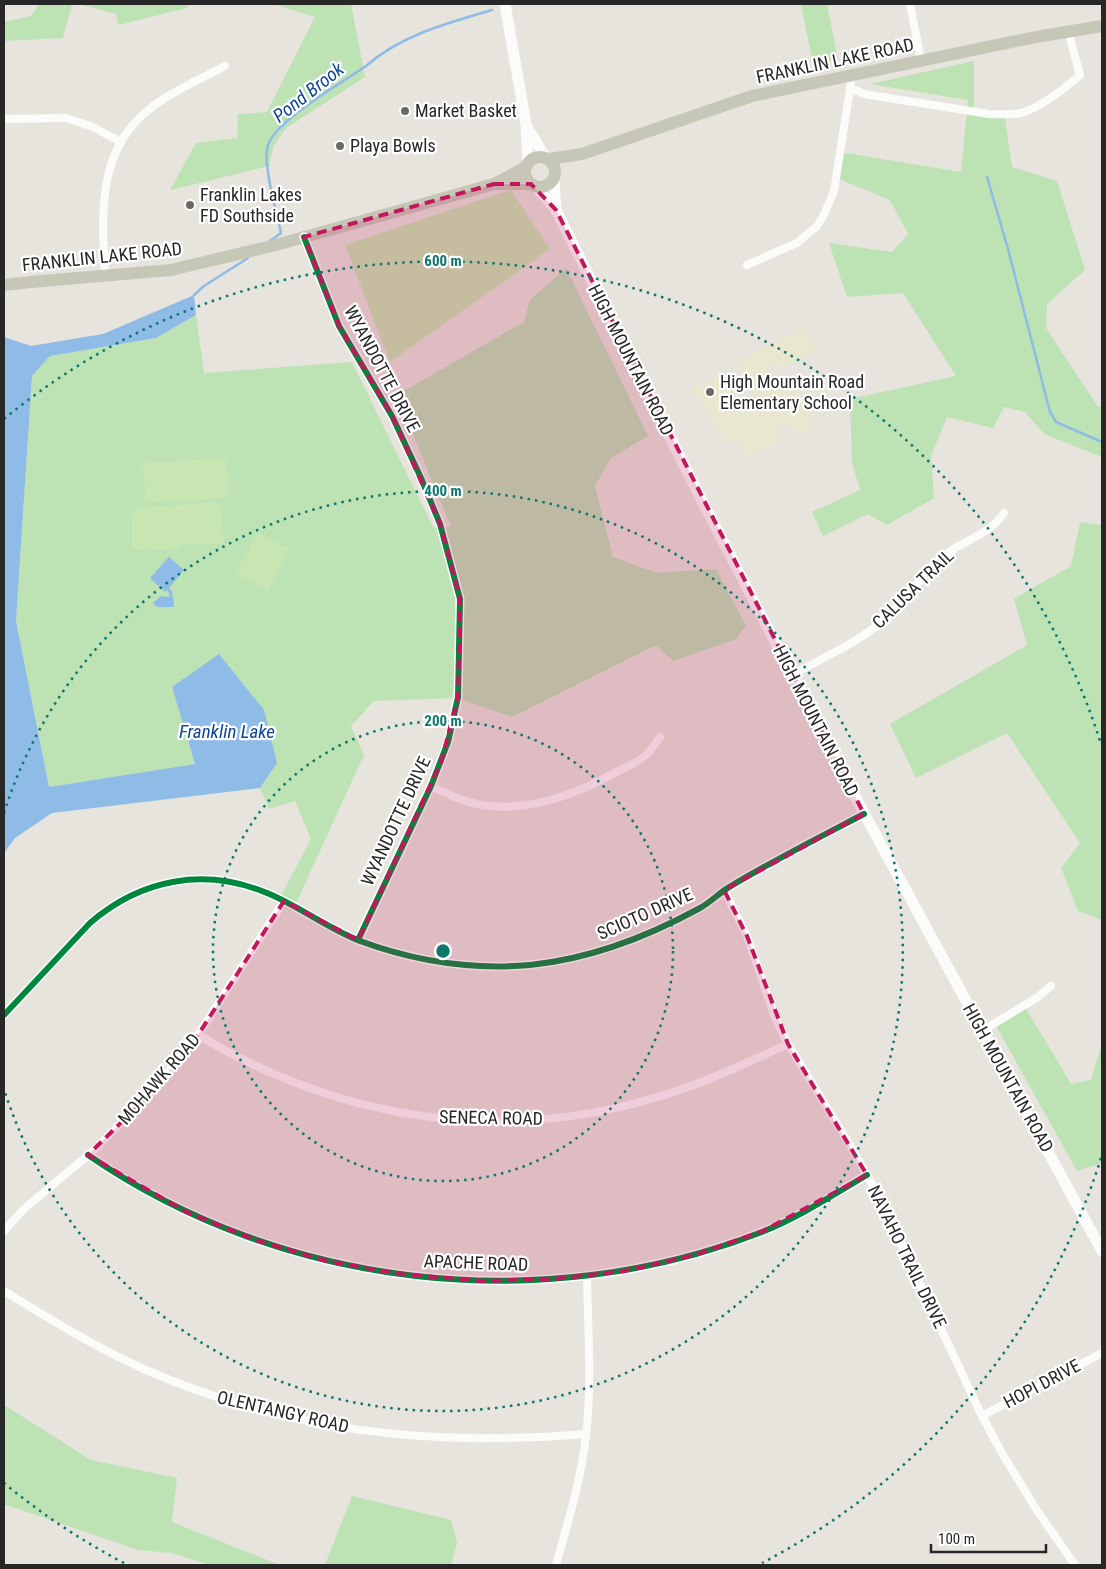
<svg xmlns="http://www.w3.org/2000/svg" width="1106" height="1569" font-family="'Roboto Condensed',sans-serif">
<rect width="100%" height="100%" fill="#e6e4dc"/>
<polygon fill="#e9e7d0" points="804,328 816,351 779,369 775,361 769,365 784,394 796,389 814,426 795,436 788,423 778,428 784,440 748,458 737,438 725,444 718,429 715,430 701,399 690,396 692,383 704,387 706,380 713,382 716,372 730,377 726,386 741,416 759,406 737,361"/>
<g fill="#bde2b4">
<polygon points="39,4 72,4 63,38 4,41 4,22 31,16"/>
<polygon points="78,4 189,4 187,8 118,25 116,14"/>
<polygon points="273,4 351,4 365,77 286,128 273,147 269,166 170,190 196,143 237,138 238,114 267,112 315,17"/>
<polygon points="801,4 827,4 838,60 813,65"/>
<polygon points="974,61 974,115 1005,118 1012,167 1057,181 1085,270 1047,304 1046,328 1098,407 1102,406 1102,457 1044,434 1025,412 1004,407 993,428 947,417 931,456 934,498 887,525 868,514 823,536 812,512 860,490 852,462 850,399 956,376 903,293 847,297 829,243 892,252 908,234 890,200 834,177 840,152 961,172 968,100 870,84"/>
<polygon points="566,268 648,436 611,458 595,486 613,557 657,573 716,569 746,626 736,639 673,661 656,645 512,717 457,698 374,701 351,726 364,755 292,912 277,903 311,839 295,801 269,809 260,788 277,763 172,687 195,764 49,787 16,621 32,376 50,356 156,338 196,315 204,373 352,362 433,527 451,527 397,395 524,322 530,300"/>
<polygon points="1080,522 1102,525 1102,920 1078,911 1061,868 1080,843 1007,733 916,778 890,724 1027,645 1014,599 1071,566"/>
<polygon points="1025,1007 1071,1084 1091,1080 1102,1043 1102,1163 1077,1171 995,1024"/>
<polygon points="4,1405 91,1460 177,1478 172,1522 280,1565 210,1565 172,1553 138,1550 4,1504"/>
<polygon points="352,1496 451,1520 457,1543 451,1565 325,1565"/>
</g>
<g fill="#c7e6b2">
<polygon points="511,190 550,249 390,362 345,245"/>
<polygon points="224,459 227,461 229,495 227,498 145,502 141,500 145,497 144,474 138,469 145,462"/>
<polygon points="220,502 224,544 182,545 178,549 137,550 132,546 132,514 137,508"/>
<polygon points="258,533 289,548 268,591 235,573"/>
</g>
<g fill="#8fbbe7">
<polygon points="194,295 196,315 156,338 50,356 32,376 16,621 49,787 195,764 172,687 219,654 264,710 277,763 260,788 52,813 15,838 4,853 4,337 31,346 103,334"/>
<polygon points="169,557 184,570 169,588 172,591 174,604 173,607 157,607 153,603 161,596 169,597 169,593 167,590 165,592 150,578"/>
</g>
<g fill="none" stroke-linecap="round" stroke-linejoin="round">
<g stroke="#8fbbe7" stroke-width="2.5">
<polyline points="987,177 1008,249 1050,412 1056,422 1102,442"/>
<path d="M270 241 281 233C277 213 262 163 268 145 277 119 342 83 366 66 401 35 448 23 492 10"/>
<polyline points="194,295 204,286 248,258"/>
</g>
<g stroke="#fbfbfa" stroke-width="8">
<polyline points="910,4 921,60"/>
<path d="M850 88 864 94 989 114C1000 114 1010 115 1021 113 1041 107 1064 89 1080 75L1068 31"/>
<polyline points="4,119 66,118 91,126 121,142"/>
<polyline points="304,237 339,326 392,416 421,478 440,524 460,599 458,697 448,742 431,786 358,940"/>
<polyline points="747,265 797,243 817,226 824,215 834,191 852,76"/>
<path d="M105 276C102 214 96 149 152 107 174 90 201 79 225 66"/>
<path d="M792 675C826 656 864 640 892 613 912 594 924 570 946 554 966 539 989 535 1004 513"/>
<path d="M431 786C450 795 467 804 489 806 534 811 581 792 620 770 629 766 639 761 646 755 652 750 656 743 660 737"/>
<polyline points="724,890 747,936 776,1020 788,1044 850,1145 879,1197 982,1416 1003,1455 1038,1512 1075,1565"/>
<path d="M4 1015 90 923C141 879 204 867 267 893 299 906 327 928 360 941 414 961 472 970 530 965 590 959 647 937 700 908 711 902 720 892 731 886 774 860 820 837 864 814"/>
<polyline points="982,1031 1038,997 1051,986"/>
<path d="M198 1035C339 1119 496 1145 654 1098 701 1085 744 1064 788 1044"/>
<path d="M88 1155C283 1289 542 1318 762 1232 799 1217 833 1195 867 1175"/>
<polyline points="4,1231 25,1208 93,1151 151,1093 198,1035 284,901"/>
<path d="M4 1291C50 1319 96 1348 146 1370 287 1432 434 1447 586 1434"/>
<polyline points="982,1416 1102,1353"/>
<path d="M556 1565C568 1522 581 1480 586 1436 592 1383 588 1329 587 1276"/>
</g>
<g stroke="#fbfbfa" stroke-width="11">
<polyline points="505,4 526,124 528,162"/>
<polyline points="528,128 545,157"/>
<polyline points="554,180 556,210"/>
<polyline points="536,187 556,210 696,489 852,791 1102,1251"/>
</g>
<g stroke="#c7c7b7" stroke-width="12">
<circle cx="540" cy="172" r="15"/>
<polyline points="549,159 582,154 752,96 1036,37 1102,26"/>
<polyline points="496,184 531,184"/>
<polyline points="4,285 31,282 171,270 276,245 494,184 526,167"/>
</g>
<g stroke="#fff" stroke-width="9">
<g id="cycleway">
<polyline points="304,237 339,326 392,416 421,478 440,524 460,599 458,697 448,742 431,786 358,940"/>
<path d="M4 1015 90 923C141 879 204 867 267 893 299 906 327 928 360 941 414 961 472 970 530 965 590 959 647 937 700 908 711 902 720 892 731 886 774 860 820 837 864 814"/>
<path d="M88 1155C283 1289 542 1318 762 1232 799 1217 833 1195 867 1175"/>
</g>
</g>
<use href="#cycleway" stroke="#00873e" stroke-width="6"/>
</g>
<path fill="#c2185b" fill-opacity="0.2" stroke="#c2185b" stroke-width="4" stroke-dasharray="10 6" stroke-linejoin="round" d="M494 184H531L556 210 864 814 724 890 747 936 788 1044 867 1175 763 1231 695 1255 625 1271 554 1279 482 1281 399 1274 326 1261 255 1240 186 1212 88 1155 151 1093 198 1035 284 901 358 940 441 762 458 697 460 599 440 524 392 416 339 326 304 237Z"/>
<g fill="none" stroke="#0f766e" stroke-width="2.5" stroke-dasharray="2.5 5">
<circle cx="443" cy="951" r="230"/>
<path d="M4 813A460 460 0 1 1 4 1089"/>
<path d="M1101 1158A690 690 0 0 1 762 1563M124 1563A690 690 0 0 1 4 1483M4 419A690 690 0 0 1 1101 744"/>
</g>
<g fill="#6a6966" stroke="#fff" stroke-width="2">
<circle cx="405" cy="111" r="5"/>
<circle cx="340" cy="146" r="5"/>
<circle cx="190" cy="205" r="5"/>
<circle cx="710" cy="392" r="5"/>
</g>
<g text-anchor="middle" stroke-width="4.5" stroke-linejoin="round" paint-order="stroke">
<g font-size="18" fill="#272727" stroke="#fff">
<text transform="translate(835 61) rotate(-12)" y="6">FRANKLIN LAKE ROAD</text>
<text transform="translate(102 257) rotate(-6)" y="6">FRANKLIN LAKE ROAD</text>
<text transform="translate(631 360) rotate(63)" y="6">HIGH MOUNTAIN ROAD</text>
<text transform="translate(382 369) rotate(62)" y="6">WYANDOTTE DRIVE</text>
<text transform="translate(913 589) rotate(-44)" y="6">CALUSA TRAIL</text>
<text transform="translate(816 721) rotate(63)" y="6">HIGH MOUNTAIN ROAD</text>
<text transform="translate(396 821) rotate(-65)" y="6">WYANDOTTE DRIVE</text>
<text transform="translate(645 914) rotate(-24)" y="6">SCIOTO DRIVE</text>
<text transform="translate(1008 1078) rotate(61)" y="6">HIGH MOUNTAIN ROAD</text>
<text transform="translate(159 1079) rotate(-49)" y="6">MOHAWK ROAD</text>
<text transform="translate(491 1118) rotate(1)" y="6">SENECA ROAD</text>
<text transform="translate(907 1257) rotate(64)" y="6">NAVAHO TRAIL DRIVE</text>
<text transform="translate(476 1263) rotate(2)" y="6">APACHE ROAD</text>
<text transform="translate(1042 1384) rotate(-28)" y="6">HOPI DRIVE</text>
<text transform="translate(283 1412) rotate(13)" y="6">OLENTANGY ROAD</text>
</g>
<g font-size="18" fill="#272727" stroke="#fff" text-anchor="start">
<text x="415" y="117">Market Basket</text>
<text x="350" y="152">Playa Bowls</text>
<text x="200" y="201">Franklin Lakes<tspan x="200" dy="21">FD Southside</tspan></text>
<text x="720" y="388">High Mountain Road<tspan x="720" dy="21">Elementary School</tspan></text>
</g>
<g font-size="19" font-style="italic" fill="#0e4594" stroke="#fff">
<text transform="translate(308 92) rotate(-38)" y="7">Pond Brook</text>
<text x="227" y="738">Franklin Lake</text>
</g>
</g>
<circle cx="443" cy="951" r="8" fill="#0f766e" stroke="#fff" stroke-width="2.5"/>
<g font-size="15" text-anchor="middle" font-weight="bold" fill="#0f766e" stroke="#fff" stroke-width="4.5" stroke-linejoin="round" paint-order="stroke">
<text x="443" y="266">600 m</text>
<text x="443" y="496">400 m</text>
<text x="443" y="726">200 m</text>
</g>
<rect width="1106" height="1569" fill="none" stroke="#272727" stroke-width="10"/>
<path d="M931 1544v8h115v-8" fill="none" stroke="#272727" stroke-width="2.5"/>
<text x="938" y="1544" font-size="15" fill="#272727" stroke="#ffffff" stroke-width="4" paint-order="stroke">100 m</text>
</svg>
